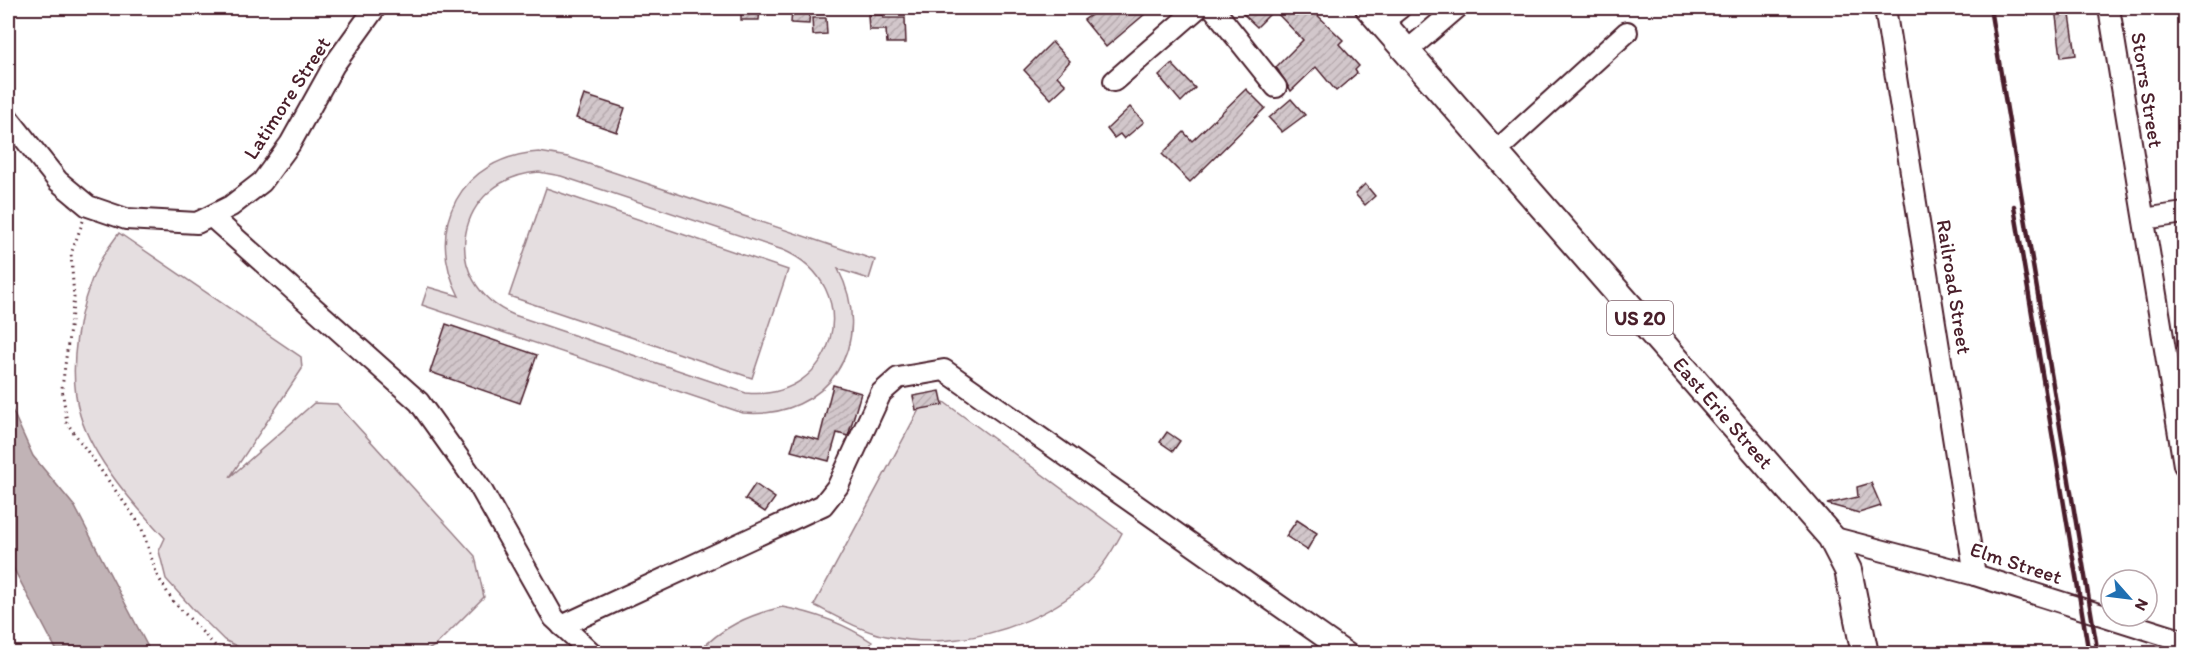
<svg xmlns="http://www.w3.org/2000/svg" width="2192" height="661" font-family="Itim,sans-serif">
<defs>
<pattern id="building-hatch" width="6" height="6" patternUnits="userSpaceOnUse" patternTransform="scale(1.5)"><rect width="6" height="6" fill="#d2c7cb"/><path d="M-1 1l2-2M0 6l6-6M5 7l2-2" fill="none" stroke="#b6aaae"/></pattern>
</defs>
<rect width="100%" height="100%" fill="#fff"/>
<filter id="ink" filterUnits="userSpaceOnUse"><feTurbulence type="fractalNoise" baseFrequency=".0167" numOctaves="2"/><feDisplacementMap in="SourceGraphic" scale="12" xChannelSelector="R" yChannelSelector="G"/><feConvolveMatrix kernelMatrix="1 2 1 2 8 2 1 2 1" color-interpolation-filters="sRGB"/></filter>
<g filter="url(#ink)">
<g fill="#e5dee0" stroke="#987e86" stroke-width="1.5" fill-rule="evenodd">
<path d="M539 152 568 157 875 260 869 279 838 269C877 344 828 420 743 413L422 305 428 287 459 296C423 227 461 157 539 152ZM539 172 561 176 783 250C867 286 837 402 746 393L514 315C436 282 455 178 539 172Z"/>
<polygon points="546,188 788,270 752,378 509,296"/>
<path d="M119 233 301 357 302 369 230 477 314 403 337 404 475 556 484 597 436 645 422 654 251 653 224 640 192 608 166 579 159 551 165 538C135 506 93 459 80 415 67 369 78 306 99 263 104 253 112 243 119 233Z"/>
<path d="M944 402 1122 533C1112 552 1098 574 1081 588 1029 630 951 651 886 636 861 631 837 617 814 605L921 406Z"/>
<path d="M782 607C816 613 844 623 872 642L866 653H698C721 627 749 615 782 607Z"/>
</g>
<polygon fill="#c1b3b6" stroke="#91787e" stroke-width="1.5" points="8,401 33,456 75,507 151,653 58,653 8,558"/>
<g fill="url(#building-hatch)" stroke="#4a1f2b" stroke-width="1.5">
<polygon points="741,8 760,8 759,20 741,20"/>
<polygon points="792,8 810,8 809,24 791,23"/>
<polygon points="1101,8 1152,8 1106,47 1084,20"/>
<polygon points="1237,8 1310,8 1343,40 1339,44 1359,66 1355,70 1357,73 1336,91 1316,67 1291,91 1276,67 1303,40 1274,10 1257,27"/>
<polygon points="2055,8 2069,8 2076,55 2061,57"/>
<polygon points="868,15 883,15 883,18 905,18 906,43 887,43 886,30 869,30"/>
<polygon points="812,18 826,18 827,34 813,35"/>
<polygon points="1052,42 1070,61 1057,76 1066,85 1051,99 1024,70"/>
<polygon points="1172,64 1195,88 1181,102 1159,76"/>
<polygon points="1246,89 1265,108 1190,182 1162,154 1184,132 1192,141"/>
<polygon points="584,95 625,108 617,132 576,118"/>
<polygon points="1291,99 1305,115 1282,132 1269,118"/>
<polygon points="1130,107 1144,122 1124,139 1120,134 1114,138 1107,129"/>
<polygon points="1365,184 1375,196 1365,205 1355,194"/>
<polygon points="446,324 537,355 520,403 430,372"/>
<polygon points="833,385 861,393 848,436 837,433 829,461 791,451 796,434 819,440"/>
<polygon points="940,391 943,405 916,410 913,396"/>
<polygon points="1167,432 1180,441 1173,451 1160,442"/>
<polygon points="1871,483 1881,506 1859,513 1827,504 1858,497 1857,487"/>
<polygon points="755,484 775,498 765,512 745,499"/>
<polygon points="1297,520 1317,533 1307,550 1286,536"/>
</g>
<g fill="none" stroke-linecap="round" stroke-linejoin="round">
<g stroke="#4a1f2b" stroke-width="24">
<g id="minor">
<polyline points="1213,8 1276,87"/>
<polyline points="1885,8 1975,575"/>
<polyline points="2109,8 2184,465"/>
<polyline points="1382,22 1400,8"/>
<polyline points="1407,51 1457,8"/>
<polyline points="1114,81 1198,8"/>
<polyline points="8,118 58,181 88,206 126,219 197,223 231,206 262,182 290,144 334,65 375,8"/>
<polyline points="1495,152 1627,32"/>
<polyline points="212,217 419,402 481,489 554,618 593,654"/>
<polyline points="2144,219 2184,213"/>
<polyline points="1831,537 1975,575 2184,641"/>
<polyline points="562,626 823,505 838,486 881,393 898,378 944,370 1348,654"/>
</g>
</g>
<g stroke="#4a1f2b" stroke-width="30">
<polyline id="major" points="1369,8 1831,537 1848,570 1865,654"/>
</g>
<polyline stroke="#4a1f2b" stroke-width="3" stroke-dasharray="1.5 4.5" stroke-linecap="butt" points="83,221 71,254 74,298 62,388 67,423 141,526 157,575 172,600 223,654"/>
<use href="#minor" stroke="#fff" stroke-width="20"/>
<use href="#major" stroke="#fff" stroke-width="26"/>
<g stroke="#4a1f2b" stroke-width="4.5">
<polyline points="1990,8 2098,654"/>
<polyline points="2014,206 2089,654"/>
</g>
</g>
</g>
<g text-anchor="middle" stroke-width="6" stroke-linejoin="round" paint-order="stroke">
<rect fill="#fff" stroke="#80626b" stroke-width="1.5" x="1607" y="301" width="66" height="34" rx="4.5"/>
<g font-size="20" font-weight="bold" fill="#4a1f2b">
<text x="1640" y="325">US 20</text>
</g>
<g font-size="21" fill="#4a1f2b" stroke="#fff">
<text transform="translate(2147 90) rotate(81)" y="7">Storrs Street</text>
<text transform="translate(287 98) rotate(-57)" y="7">Latimore Street</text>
<text transform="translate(1954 287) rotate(81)" y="7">Railroad Street</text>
<text transform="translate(1723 413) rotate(49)" y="7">East Erie Street</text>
<text transform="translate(2016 563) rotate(18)" y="7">Elm Street</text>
</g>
</g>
<rect width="2192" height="661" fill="none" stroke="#fff" stroke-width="30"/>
<rect x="15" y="15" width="2162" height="631" fill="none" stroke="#4a1f2b" stroke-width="2" filter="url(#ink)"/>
<g transform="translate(2129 598) rotate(118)"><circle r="28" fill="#ffffff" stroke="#b7a5aa" stroke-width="1.5"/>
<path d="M0-4.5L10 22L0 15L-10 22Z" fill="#1f6fb2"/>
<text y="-9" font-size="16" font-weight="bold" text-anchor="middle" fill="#4a1f2b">N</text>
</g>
</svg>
